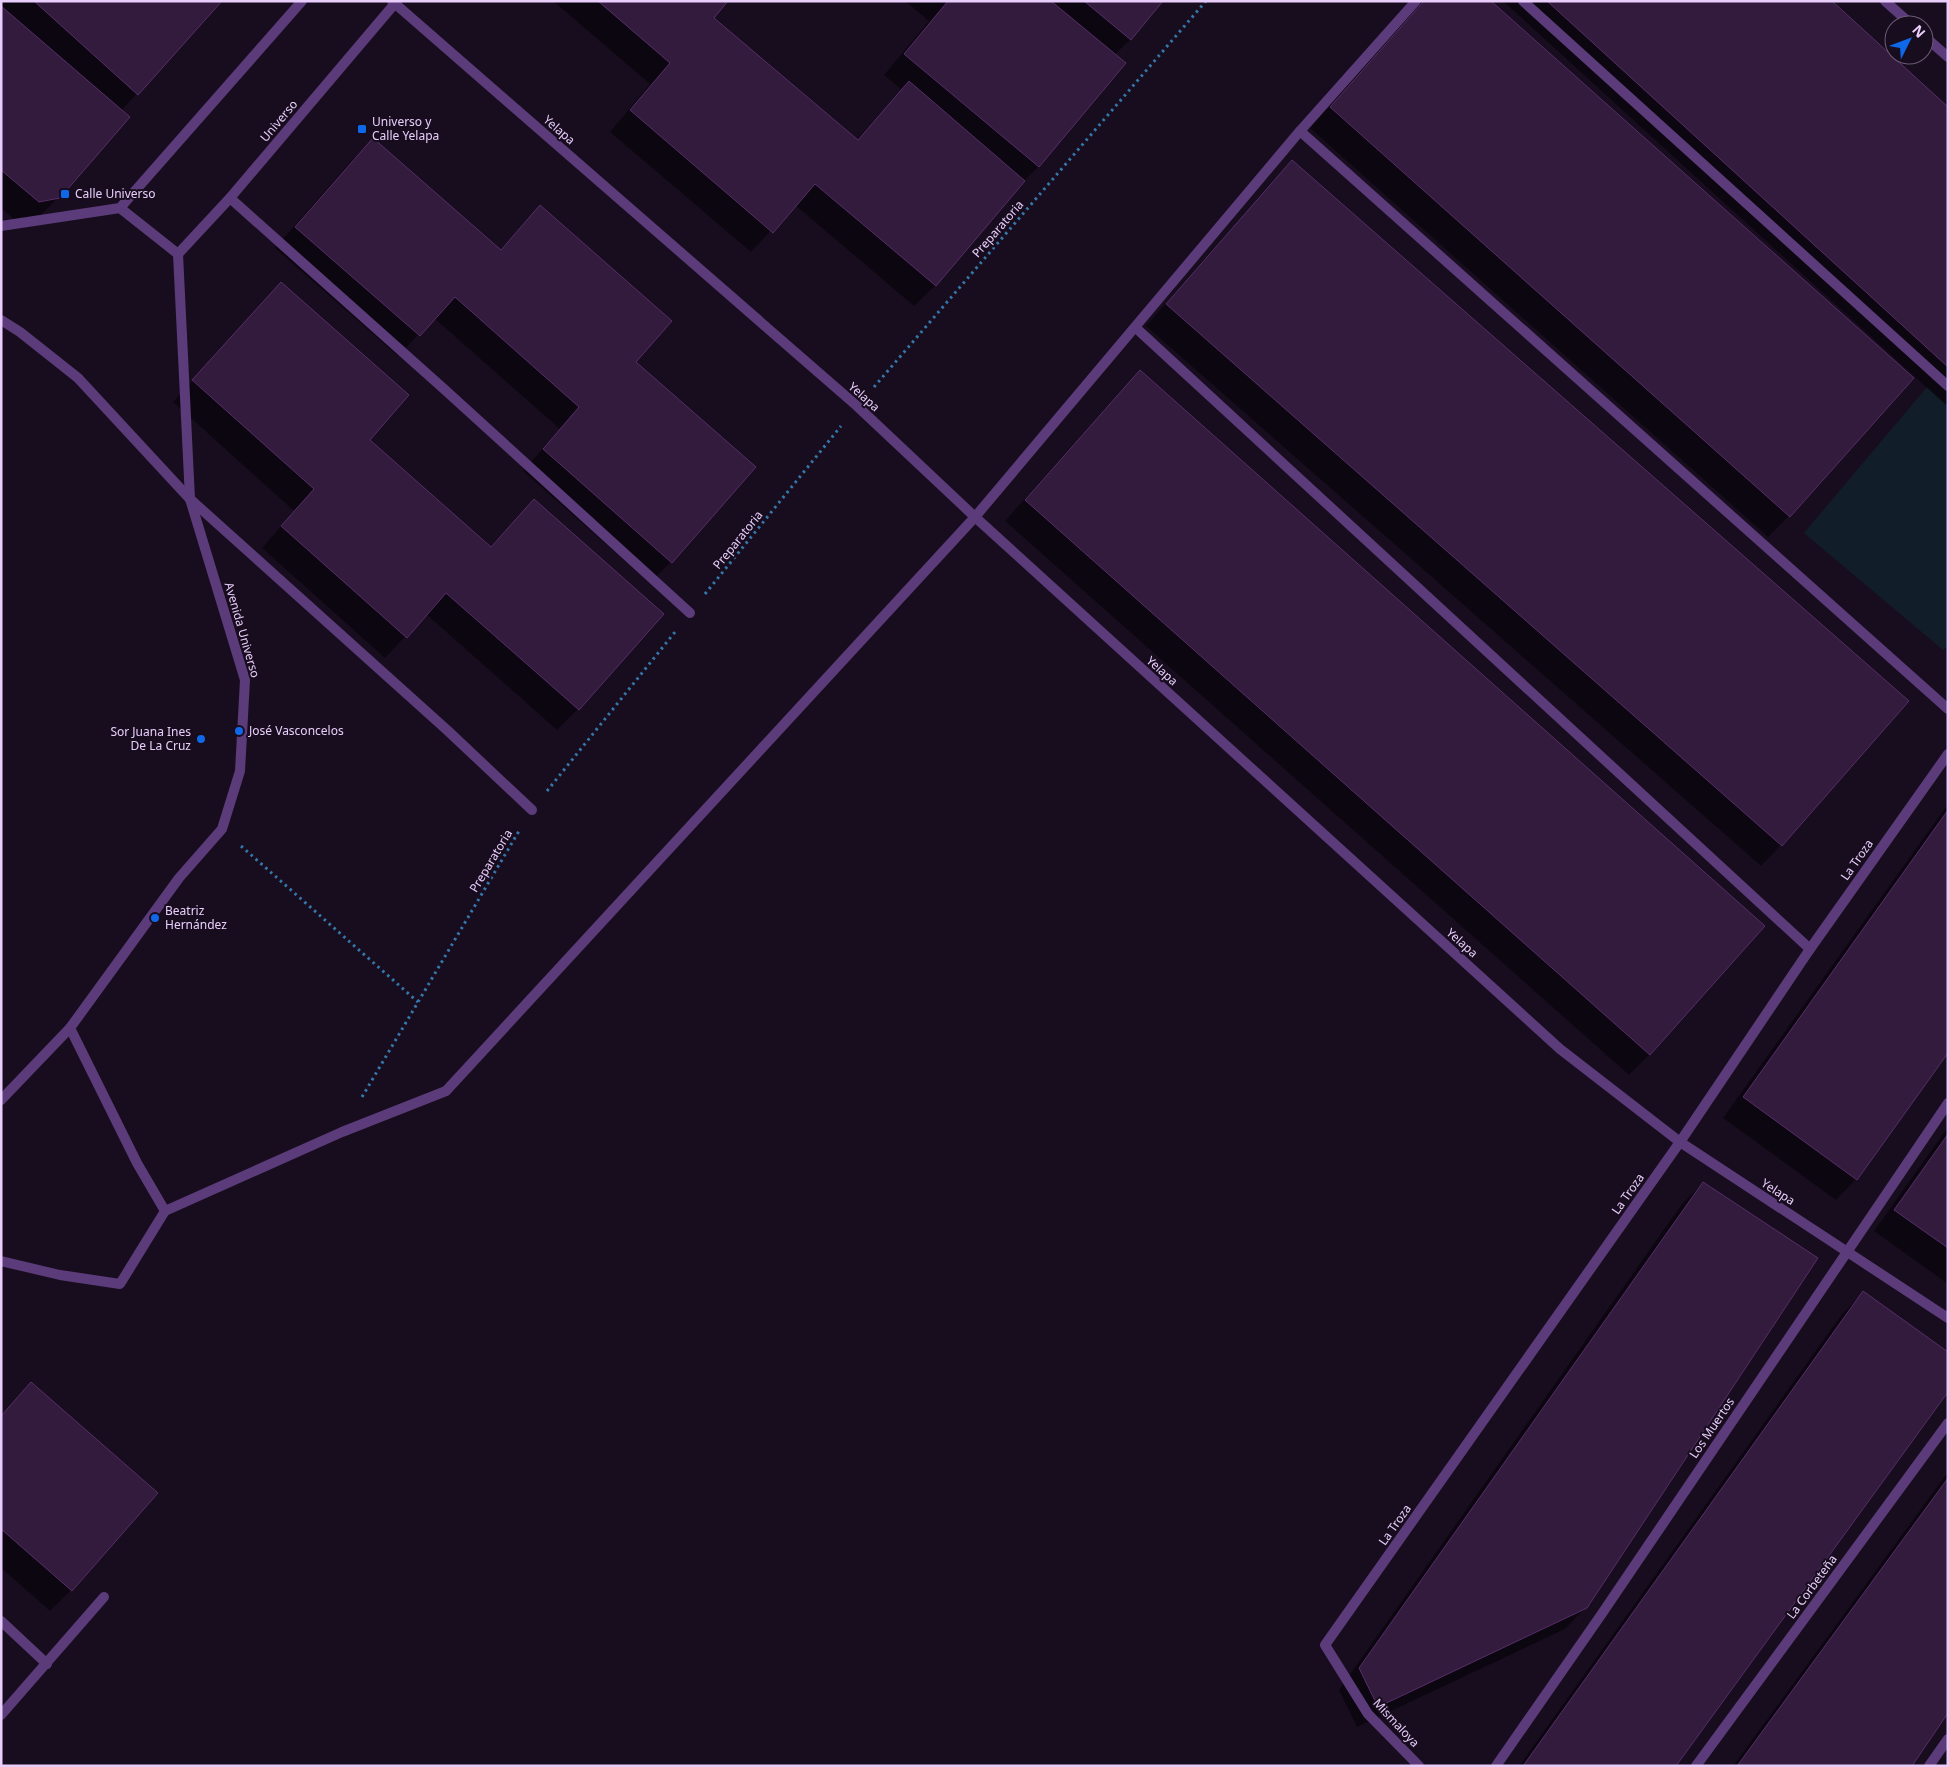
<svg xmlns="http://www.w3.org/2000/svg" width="1949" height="1767" font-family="'Noto Sans',sans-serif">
<rect width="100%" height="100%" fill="#180d1e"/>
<polygon fill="#111d28" points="1927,387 1948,405 1948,645 1943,650 1804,533"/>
<g fill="#0007">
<polygon points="3,1 221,1 121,111 59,197 38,218 18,223 1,208 1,4"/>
<polygon points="553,1 726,1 712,18 856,140 902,90 884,75 929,21 905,1 1162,1 1130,40 1114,55 1039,166 1021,184 935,286 914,306 795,205 751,252 610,132 650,84"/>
<polygon points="1423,1 1489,1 1789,516 1768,537 1310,128"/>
<polygon points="1503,1 1830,1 1948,109 1948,407"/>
<polygon points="373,140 499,251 540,206 635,362 754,467 671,562 650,583 523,471 560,429 434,318 398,356 275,248 352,160"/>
<polygon points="1292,161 1781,845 1761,866 1146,326 1272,182"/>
<polygon points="281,283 368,440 489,548 534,500 662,614 578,709 557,730 426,614 385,658 262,548 294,511 173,402"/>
<polygon points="1140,372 1763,926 1649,1055 1629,1075 1005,521 1120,392"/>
<polygon points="1948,804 1948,1051 1856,1179 1836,1200 1723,1118"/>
<polygon points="1948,1127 1948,1284 1874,1231"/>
<polygon points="1703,1183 1586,1607 1565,1629 1357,1727 1339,1690 1682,1204"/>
<polygon points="1863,1293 1674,1766 1519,1766 1842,1314"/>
<polygon points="31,1383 156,1493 71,1590 50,1611 1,1568 1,1415"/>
<polygon points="1948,1472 1948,1711 1910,1766 1733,1766"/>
</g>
<g fill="#331b3e" stroke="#562e68">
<polygon points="34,1 222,1 138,95"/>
<polygon points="598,1 728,1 714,18 858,140 909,81 1025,181 936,286 815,184 773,233 630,110 670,63"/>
<polygon points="948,1 1051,1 1126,63 1039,167 904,54"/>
<polygon points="1084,1 1163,1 1131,40"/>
<polygon points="1424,1 1491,1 1914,378 1790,517 1330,107"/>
<polygon points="1547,1 1832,1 1948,107 1948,367"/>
<polygon points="1,6 130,117 60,198 39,202 1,170"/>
<polygon points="373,138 501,250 540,205 672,321 636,362 756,467 672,563 543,449 579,407 455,297 420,336 295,227"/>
<polygon points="1292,160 1909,701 1782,846 1166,304"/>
<polygon points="281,282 409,395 370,440 491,547 534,499 664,614 579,710 446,593 407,638 281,526 314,489 192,380"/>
<polygon points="1140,370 1765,926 1650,1055 1025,500"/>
<polygon points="1948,810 1948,1053 1857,1180 1743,1097"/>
<polygon points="1948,1134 1948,1248 1894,1210"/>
<polygon points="1703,1182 1818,1258 1587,1608 1378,1707 1359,1668"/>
<polygon points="1863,1291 1948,1352 1948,1392 1676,1766 1523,1766"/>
<polygon points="31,1382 158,1493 72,1591 1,1529 1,1416"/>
<polygon points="1948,1478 1948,1713 1912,1766 1737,1766"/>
</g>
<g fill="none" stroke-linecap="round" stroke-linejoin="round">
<g stroke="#3577a9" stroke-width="3" stroke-dasharray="2.5 4" stroke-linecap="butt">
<polyline points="874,387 1206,1"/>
<polyline points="705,594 841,426"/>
<polyline points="547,791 675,632"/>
<polyline points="241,846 418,1002"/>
<polyline points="362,1097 519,831"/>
</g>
<g stroke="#5c3b7a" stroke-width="10">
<polyline points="392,1 857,406 975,517 1560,1049 1680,1142 1948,1318"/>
<polyline points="1523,1 1948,386"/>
<polyline points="1885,1 1912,25"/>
<polyline points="1924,36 1948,57"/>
<polyline points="1300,131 1948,709"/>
<polyline points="230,198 444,389 690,613"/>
<polyline points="120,208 178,254"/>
<polyline points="1,226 120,208 302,1"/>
<polyline points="1,320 20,332 78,378 190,499 447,730 532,810"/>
<polyline points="1136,328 1810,949"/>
<polyline points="70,1028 137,1163 165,1211 342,1132 446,1091 975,517 1300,131 1416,1"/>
<polyline points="1,1100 70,1028 179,878 222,829 240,771 245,680 190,499 178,254 230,198 397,1"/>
<polyline points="1,1261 60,1275 120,1284 165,1211"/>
<polyline points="1,1621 47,1664"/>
<polyline points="1,1715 104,1597"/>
<polyline points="1419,1766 1368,1714 1325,1645 1680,1142 1810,949 1948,754"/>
<polyline points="1496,1766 1601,1615 1948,1103"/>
<polyline points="1696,1766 1948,1423"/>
<polyline points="1929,1766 1948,1739"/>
</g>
</g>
<g fill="#0f68e7" stroke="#180d1e" stroke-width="2">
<rect x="357" y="124" width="10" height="10" rx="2.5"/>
<rect x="60" y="189" width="10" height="10" rx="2.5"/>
<circle cx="239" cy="731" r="5"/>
<circle cx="201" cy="739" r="5"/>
<circle cx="155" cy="918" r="5"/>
</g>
<g text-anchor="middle" stroke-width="4" stroke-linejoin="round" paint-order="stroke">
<g font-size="12" fill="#e9cefc" stroke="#180d1e">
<text transform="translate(279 121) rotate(-50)" y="4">Universo</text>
<text transform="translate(559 130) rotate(41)" y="4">Yelapa</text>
<text transform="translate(998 229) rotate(-49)" y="4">Preparatoria</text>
<text transform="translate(864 397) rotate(42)" y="4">Yelapa</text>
<text transform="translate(738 540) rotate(-51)" y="4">Preparatoria</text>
<text transform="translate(242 630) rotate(74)" y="4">Avenida Universo</text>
<text transform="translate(1162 671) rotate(42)" y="4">Yelapa</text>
<text transform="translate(1857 860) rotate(-55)" y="4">La Troza</text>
<text transform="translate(491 861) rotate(-59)" y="4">Preparatoria</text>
<text transform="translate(1462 943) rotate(42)" y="4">Yelapa</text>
<text transform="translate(1778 1192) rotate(33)" y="4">Yelapa</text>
<text transform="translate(1628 1194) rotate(-55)" y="4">La Troza</text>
<text transform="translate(1712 1428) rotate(-56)" y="4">Los Muertos</text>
<text transform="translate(1395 1525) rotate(-55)" y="4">La Troza</text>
<text transform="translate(1812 1587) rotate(-54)" y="4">La Corbeteña</text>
<text transform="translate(1396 1723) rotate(47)" y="4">Mismaloya</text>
</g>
<g font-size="12" fill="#e9cefc" stroke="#180d1e" text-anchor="start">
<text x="372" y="126">Universo y<tspan x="372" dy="14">Calle Yelapa</tspan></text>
<text x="75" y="198">Calle Universo</text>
<text x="249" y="735">José Vasconcelos</text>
<text x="191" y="736" text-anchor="end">Sor Juana Ines<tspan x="191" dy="14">De La Cruz</tspan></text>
<text x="165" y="915">Beatriz<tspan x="165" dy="14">Hernández</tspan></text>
</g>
</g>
<rect width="1949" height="1767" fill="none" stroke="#e9cefc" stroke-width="5"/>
<g transform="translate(1909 40) rotate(48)"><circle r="24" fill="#180d1e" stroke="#6c5a77"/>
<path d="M0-4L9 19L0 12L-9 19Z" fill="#0f68e7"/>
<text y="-8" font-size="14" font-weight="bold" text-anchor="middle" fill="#e9cefc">N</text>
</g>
</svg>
